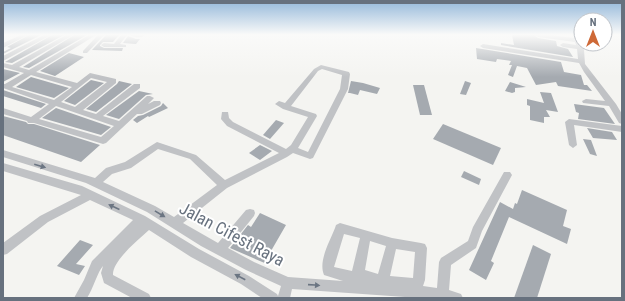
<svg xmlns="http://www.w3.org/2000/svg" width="625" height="301" font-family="'Roboto Condensed',sans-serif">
<rect width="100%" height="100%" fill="#f4f4f1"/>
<g fill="#a5aab0">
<polygon points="29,35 41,35 3,54 3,52 11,48 7,47"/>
<polygon points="52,35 64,35 12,63 5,62"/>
<polygon points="74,35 87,35 29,68 23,67"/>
<polygon points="106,35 119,35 113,42 103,42 100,45 100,46 104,48 123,48 122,51 92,50"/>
<polygon points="512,35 534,35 538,38 556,41 557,46 568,49 573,57 501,45 501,43 514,45"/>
<polygon points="128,36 136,39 140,39 136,44 123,43"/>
<polygon points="476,48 561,62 564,72 581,75 584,85 587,85 592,91 558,86 556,82 536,85 527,68 517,66 513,77 508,75 512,65 509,65 511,61 497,59 496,62 477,59"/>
<polygon points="69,53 84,57 55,76 40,71"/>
<polygon points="3,69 20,73 3,82"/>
<polygon points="31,77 69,88 54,98 16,87"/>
<polygon points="91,80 104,83 75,105 64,101"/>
<polygon points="119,81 132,84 96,112 86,109 117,84"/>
<polygon points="351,81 363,83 380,88 377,94 360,90 358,95 350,93 348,93"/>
<polygon points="465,81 471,83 466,95 460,94"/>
<polygon points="510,82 526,87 515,88 515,92 512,93 505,91"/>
<polygon points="413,85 424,85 432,115 420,115"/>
<polygon points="3,90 46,104 41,108 3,96"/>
<polygon points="139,91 153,94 146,95 119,119 106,115"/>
<polygon points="540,92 551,93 558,112 546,110 550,117 544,117 544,123 530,120 530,106 527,105 527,99 544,103"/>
<polygon points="163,103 168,108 149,117 148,116 137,123 133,120 138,116 143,115 161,106"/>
<polygon points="574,104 604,108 615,124 578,119 579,113 576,112"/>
<polygon points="56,108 111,127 101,135 42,118"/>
<polygon points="3,116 26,122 28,124 34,124 100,145 81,162 3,135"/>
<polygon points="276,120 284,123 270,139 263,135"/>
<polygon points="443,124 501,148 493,165 433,139"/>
<polygon points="587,128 612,132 617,140 593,138"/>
<polygon points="583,139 591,140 597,156 590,154"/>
<polygon points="260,145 272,151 260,160 249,153"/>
<polygon points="464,171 481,179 479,185 461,177"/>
<polygon points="522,190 567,210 563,226 571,229 567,244 509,217 491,261 494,263 486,280 469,270 500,202 513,209 515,203 517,204"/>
<polygon points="260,213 286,225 271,251 274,252 267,264 230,248 248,225 251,227"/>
<polygon points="80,240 93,245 76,264 85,266 79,275 57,266"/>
<polygon points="533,245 551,254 537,298 514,298"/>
</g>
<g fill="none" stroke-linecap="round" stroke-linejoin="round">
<g fill="#c0c2c5" fill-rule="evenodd">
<polygon points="21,35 28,35 3,48 3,43"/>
<polygon points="44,35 51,35 3,61 3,56"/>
<path d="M66 35H73L19 67 29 70 89 35H96L36 72 77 83 90 73 116 79V83L83 110 96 114 134 84H140V88L103 116 119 121 147 96H150L154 98 148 104 154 101H160L161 103 160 105 142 114H137L106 143 103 144 34 123H28L27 121 3 114V108L31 117 49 104 3 88V84H5L24 73 3 67V63L12 65ZM31 75 72 87 54 100 12 87ZM91 78 107 82 75 107 61 102ZM56 106 114 126 101 137 39 119Z"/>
<polygon points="98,35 104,35 87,53 83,53 83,51"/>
<polygon points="121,35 127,35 120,44 126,45 126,47 104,47 101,45 104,43 114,44"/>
<path d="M131 35H145C142 38 134 38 131 35Z"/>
<polygon points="535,35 550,35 574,38 573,35 579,35 584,50 585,64 616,104 622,114 622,124 619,123 609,106 583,103 582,101 586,99 605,101 584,72 579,63 483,48 480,46 483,44 578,59 577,49 563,47 560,45 563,43 576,45 575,42 538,37"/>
<path d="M321 65 349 72 350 74 348 89 313 158 310 159 293 153 287 157 227 188 183 223 218 243 246 210 250 209 254 210 255 213 254 216 228 248 254 262 288 277 343 281 324 275C318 261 330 241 335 228L336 225 340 223 392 238 421 243 425 244 427 248 425 280 423 286 437 288 439 262 441 258 468 241 473 227 504 172H510L512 175 482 231 476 248 451 265 449 290 461 294 463 298H419L292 289 290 298H262L241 284 191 257 149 230C139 239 112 261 113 275L149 294 151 298H132L104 283 101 273 103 266C98 271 93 289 87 298H74L84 280 92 261 133 220 90 200 48 222 7 254 3 255V243L40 216 81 195 3 171V163L82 186 145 216 199 249 249 276 277 294 278 296 281 286 246 270 201 246 147 212 86 183 3 157V150L95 178 106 168 125 162 157 142 196 155 225 180 279 153 227 126 221 119 222 112H228L229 118 233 122 286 149 291 145 308 117 283 109 275 104 279 101 285 103 314 69ZM322 69 342 75 340 89 308 152 298 148 317 116 316 114 291 106 318 71ZM158 149 190 159 217 185 174 217 155 206 103 182 112 174 131 168ZM344 234 360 238 352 271 334 267ZM370 241 386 246 378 274 365 270ZM396 249 415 252 413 278 390 276Z"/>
<polygon points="569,119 622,126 622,132 574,125 577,145 573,148 569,145 565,122"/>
</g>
</g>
<defs><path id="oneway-solid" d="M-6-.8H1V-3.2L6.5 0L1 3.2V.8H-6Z"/></defs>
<g fill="#6b7582">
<use href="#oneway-solid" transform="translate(40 166) rotate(16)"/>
<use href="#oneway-solid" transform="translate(114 207) rotate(-155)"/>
<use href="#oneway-solid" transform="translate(160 214) rotate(31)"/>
<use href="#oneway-solid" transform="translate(240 277) rotate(-152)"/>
<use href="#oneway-solid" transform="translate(314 285) rotate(4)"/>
</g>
<linearGradient id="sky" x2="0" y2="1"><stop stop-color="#94b8da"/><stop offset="0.45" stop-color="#fafaf9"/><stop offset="1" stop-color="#fafaf9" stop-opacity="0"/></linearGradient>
<rect width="625" height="77" fill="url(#sky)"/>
<g text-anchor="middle" stroke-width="4" stroke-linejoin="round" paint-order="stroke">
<g font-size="17" fill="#67717e" stroke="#fff">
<text transform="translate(232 234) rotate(28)" y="6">Jalan Cifest Raya</text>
</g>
</g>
<rect width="625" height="301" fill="none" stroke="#67717e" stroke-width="8"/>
<g transform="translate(593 32)"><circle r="19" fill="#ffffff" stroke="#c2c6cb"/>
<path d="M0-3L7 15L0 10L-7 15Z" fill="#ce6937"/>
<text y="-6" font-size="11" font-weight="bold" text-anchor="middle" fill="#67717e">N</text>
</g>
</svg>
